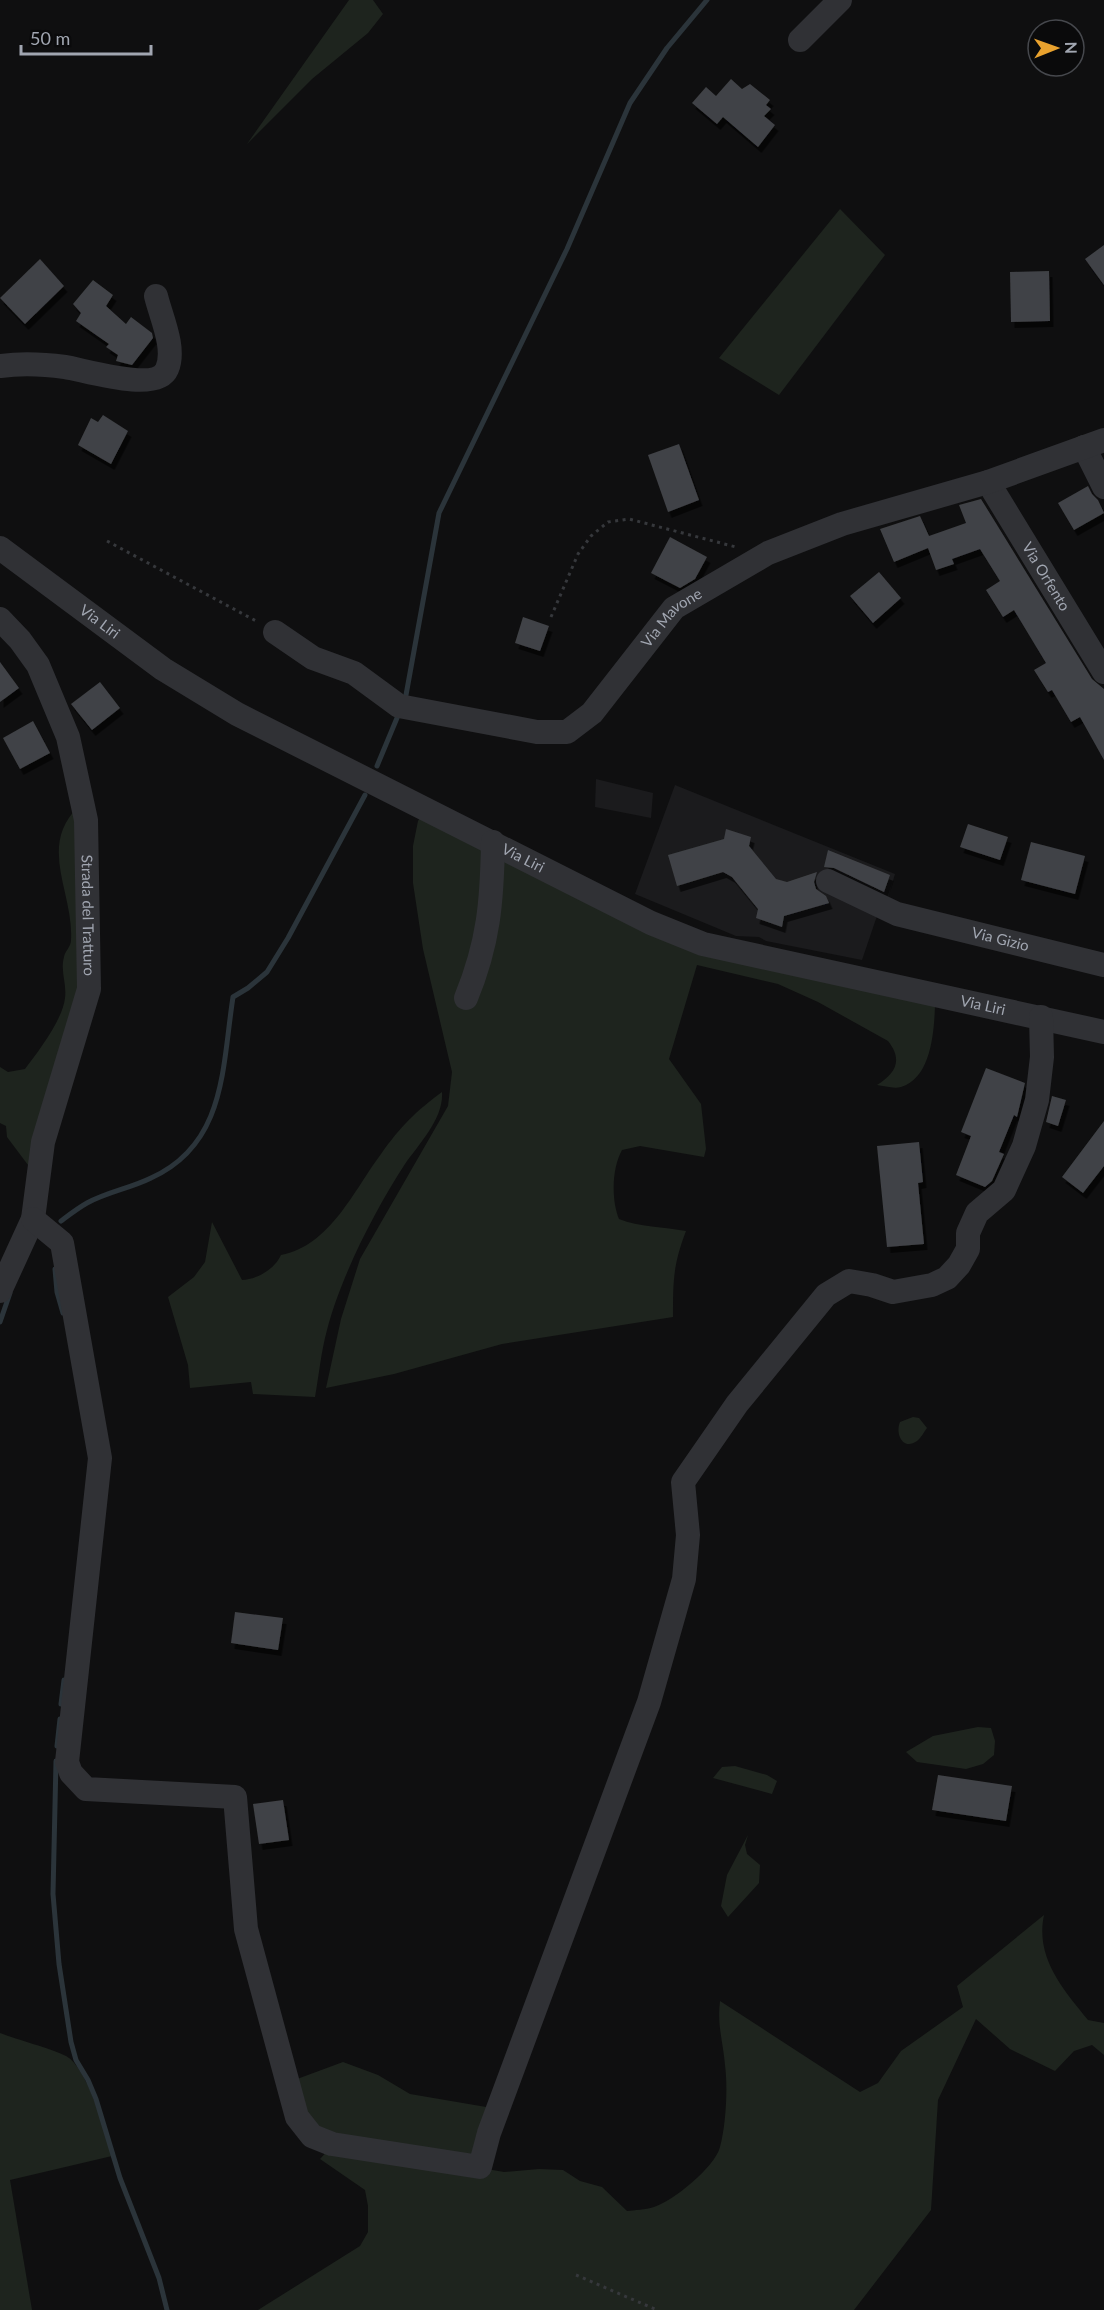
<svg xmlns="http://www.w3.org/2000/svg" width="1104" height="2310" font-family="Lato,sans-serif">
<defs>
<filter id="shadow"><feDropShadow dx="3.5" dy="6" stdDeviation="0" flood-color="#0009"/></filter>
</defs>
<rect width="100%" height="100%" fill="#0f0f10"/>
<g fill="#1b1b1d">
<polygon points="596,779 653,793 651,818 595,807"/>
<polygon points="675,785 895,874 888,898 878,913 862,960 766,941 759,937 736,936 635,894"/>
</g>
<g fill="#1e241e">
<polygon points="349,0 373,0 383,14 368,33 312,79 247,144"/>
<polygon points="840,209 885,255 779,395 719,358"/>
<path d="M79 806 87 954 31 1169 7 1137 6 1126 0 1123V1067L8 1072 25 1069C38 1052 63 1019 65 998 67 984 60 971 64 957 65 951 71 947 71 940 74 893 37 846 79 806Z"/>
<path d="M424 811 697 949 935 1006C934 1033 931 1078 901 1087 894 1089 884 1086 877 1085 896 1073 903 1060 888 1041L818 1002 778 984 697 965 669 1059 701 1104 706 1149 704 1157 640 1146 622 1150C612 1168 611 1199 619 1219 639 1227 664 1227 686 1231 673 1265 673 1281 673 1317L502 1344 394 1374 326 1388 341 1319 360 1259 448 1106 452 1072 423 949 413 883V846L418 821Z"/>
<path d="M442 1092C444 1118 419 1144 405 1164 375 1210 341 1276 327 1330 321 1352 319 1375 315 1397L253 1394 251 1382 190 1388 188 1365 168 1297 194 1277 205 1262 212 1222 242 1280C257 1279 274 1270 281 1255 330 1246 354 1190 381 1154 400 1127 416 1111 442 1092Z"/>
<path d="M913 1417 919 1418 927 1428C924 1432 921 1438 917 1441 903 1451 895 1434 900 1422Z"/>
<polygon points="978,1727 991,1728 995,1741 994,1755 983,1764 966,1769 917,1762 906,1752 933,1736"/>
<polygon points="735,1766 767,1775 777,1781 772,1794 713,1778 722,1767"/>
<polygon points="748,1835 745,1845 747,1854 760,1865 759,1883 728,1917 721,1906 727,1875"/>
<path d="M1044 1915C1035 1958 1063 1989 1088 2020L1104 2023V2055L1092 2045 1074 2051 1055 2071 1010 2049 976 2019 938 2100 931 2210 854 2310H258L360 2246 368 2232V2206L365 2190 320 2159 332 2146 315 2139 289 2082 343 2062 378 2075 410 2094 492 2108 481 2168 504 2172 539 2169 563 2170 580 2181 602 2187 627 2211C635 2210 645 2210 654 2207 673 2201 715 2167 720 2147 726 2125 728 2087 725 2065 723 2041 717 2026 720 2001L860 2092 878 2083 901 2051 963 2007 957 1986Z"/>
<path d="M0 2033C18 2040 50 2048 66 2056 88 2068 105 2132 112 2156L10 2180 32 2310H0Z"/>
</g>
<g fill="none" stroke-linecap="round" stroke-linejoin="round">
<g stroke="#2b343a" stroke-width="5">
<polyline points="406,695 439,513 567,249 630,103 667,48 707,0"/>
<polyline points="377,766 397,718"/>
<path d="M61 1221C69 1215 78 1208 87 1203 107 1192 131 1188 151 1178 226 1144 222 1068 233 997L248 988 267 972 288 938 365 795"/>
<polyline points="55,1269 57,1292 63,1313"/>
<polyline points="0,1322 10,1293"/>
<polyline points="61,1704 64,1680"/>
<polyline points="57,1746 60,1719"/>
<polyline points="56,1761 53,1894 59,1964 71,2042 76,2060 88,2080 96,2099 120,2178 159,2278 167,2310"/>
</g>
</g>
<g fill="#404246" filter="url(#shadow)">
<polygon points="731,79 742,89 750,84 770,100 766,105 771,109 764,116 775,125 758,147 723,117 717,124 692,103 706,87 716,96"/>
<polygon points="1104,245 1104,285 1085,259"/>
<polygon points="40,259 64,286 25,324 0,298"/>
<polygon points="1049,271 1050,321 1011,322 1010,272"/>
<polygon points="93,280 113,295 106,306 126,324 131,317 152,333 153,338 132,365 116,361 118,355 106,347 109,344 76,321 81,313 73,304"/>
<polygon points="103,415 128,431 111,464 78,445 91,418 98,422"/>
<polygon points="679,444 699,500 668,512 648,455"/>
<polygon points="1088,486 1092,494 1098,500 1104,513 1074,530 1058,503"/>
<polygon points="981,499 1092,679 1104,689 1104,760 1080,717 1071,722 1052,690 1048,692 1034,670 1046,663 1014,610 1003,617 986,590 1000,581 980,549 952,559 954,564 936,570 928,548 894,562 880,529 920,516 929,536 966,523 959,505"/>
<polygon points="670,537 707,557 695,579 680,588 651,573"/>
<polygon points="879,572 901,598 873,623 850,596"/>
<polygon points="523,617 549,626 540,651 515,643"/>
<polygon points="0,662 19,688 0,702"/>
<polygon points="100,682 120,708 92,730 71,704"/>
<polygon points="33,721 50,753 20,769 3,738"/>
<polygon points="968,824 1008,837 1000,860 960,847"/>
<polygon points="726,829 751,837 749,846 776,879 787,882 817,872 814,882 816,889 826,896 829,903 784,916 782,927 756,918 758,909 732,877 723,872 677,886 668,855 724,839"/>
<polygon points="1031,842 1085,856 1075,894 1021,880"/>
<polygon points="828,850 890,875 884,892 834,868 824,867"/>
<polygon points="986,1068 1025,1083 1017,1117 1014,1115 999,1152 1004,1154 992,1181 985,1187 956,1175 971,1136 961,1132"/>
<polygon points="1052,1096 1066,1100 1058,1126 1046,1122"/>
<polygon points="1104,1121 1104,1166 1083,1193 1062,1177"/>
<polygon points="919,1142 923,1182 918,1183 924,1244 887,1247 877,1146"/>
<polygon points="235,1612 283,1618 278,1650 231,1643"/>
<polygon points="938,1775 1012,1786 1006,1821 932,1810"/>
<polygon points="283,1800 289,1840 259,1844 253,1804"/>
</g>
<g fill="none" stroke-linecap="round" stroke-linejoin="round">
<g stroke="#36383c" stroke-width="3" stroke-dasharray="3 4.5" stroke-linecap="butt">
<polyline points="107,541 258,622"/>
<polyline points="551,617 578,554 591,536 608,522 629,519 736,547"/>
<polyline points="576,2275 657,2310"/>
</g>
<g stroke="#303135" stroke-width="24">
<polyline points="800,40 840,0"/>
<path d="M0 366C22 363 43 364 65 367 85 370 157 393 167 369 176 348 161 317 156 296"/>
<polyline points="1084,447 1104,487"/>
<path id="s1" d="M988 482 1104 672"/>
<path id="s2" d="M0 548 163 669 237 714 651 923 703 944 1104 1032"/>
<path id="s3" d="M0 619 20 640 38 665 68 737 86 820 89 989 43 1142 33 1219 0 1291"/>
<path id="s4" d="M275 632 313 658 354 673 399 706 537 732H567L592 713 674 608 768 553 842 524 988 482 1104 440"/>
<path id="s5" d="M828 881 897 914 1104 965"/>
<path d="M466 998C489 942 492 901 493 842"/>
<polyline points="33,1219 62,1243 100,1458 67,1762 71,1773 86,1789 235,1797 246,1929 297,2117 312,2136 332,2144 480,2167 489,2133 649,1702 684,1579 688,1535 683,1482 737,1404 826,1295 849,1281 872,1285 893,1292 932,1285 947,1278 959,1265 968,1249 968,1233 977,1213 1004,1190 1024,1146 1037,1100 1042,1057 1041,1017"/>
</g>
</g>
<g text-anchor="middle" stroke-width="5" stroke-linejoin="round" paint-order="stroke">
<g font-size="15" fill="#a1a6b1" stroke="#0a0a0b">
<text dy="5" stroke="none"><textPath href="#s1" startOffset="111">Via Orfento</textPath></text>
<text dy="5" stroke="none"><textPath href="#s4" startOffset="472">Via Mavone</textPath></text>
<text dy="5" stroke="none"><textPath href="#s2" startOffset="124">Via Liri</textPath></text>
<text dy="5" stroke="none"><textPath href="#s2" startOffset="610">Via Liri</textPath></text>
<text dy="5" stroke="none"><textPath href="#s3" startOffset="318">Strada del Tratturo</textPath></text>
<text dy="5" stroke="none"><textPath href="#s5" startOffset="183">Via Gizio</textPath></text>
<text dy="5" stroke="none"><textPath href="#s2" startOffset="1096">Via Liri</textPath></text>
</g>
</g>
<g transform="translate(1056 48) rotate(89)"><circle r="28" fill="#0a0a0b" stroke="#46484d" stroke-width="1.5"/>
<path d="M0-4.5L10 22L0 15L-10 22Z" fill="#e9a22e"/>
<text y="-9" font-size="16" font-weight="bold" text-anchor="middle" fill="#a1a6b1">N</text>
</g>
<path d="M21 45v9h130v-9" fill="none" stroke="#a1a6b1" stroke-width="3"/>
<text x="30" y="45" font-size="18" fill="#a1a6b1" stroke="#0a0a0b" stroke-width="4.5" paint-order="stroke">50 m</text>
</svg>
